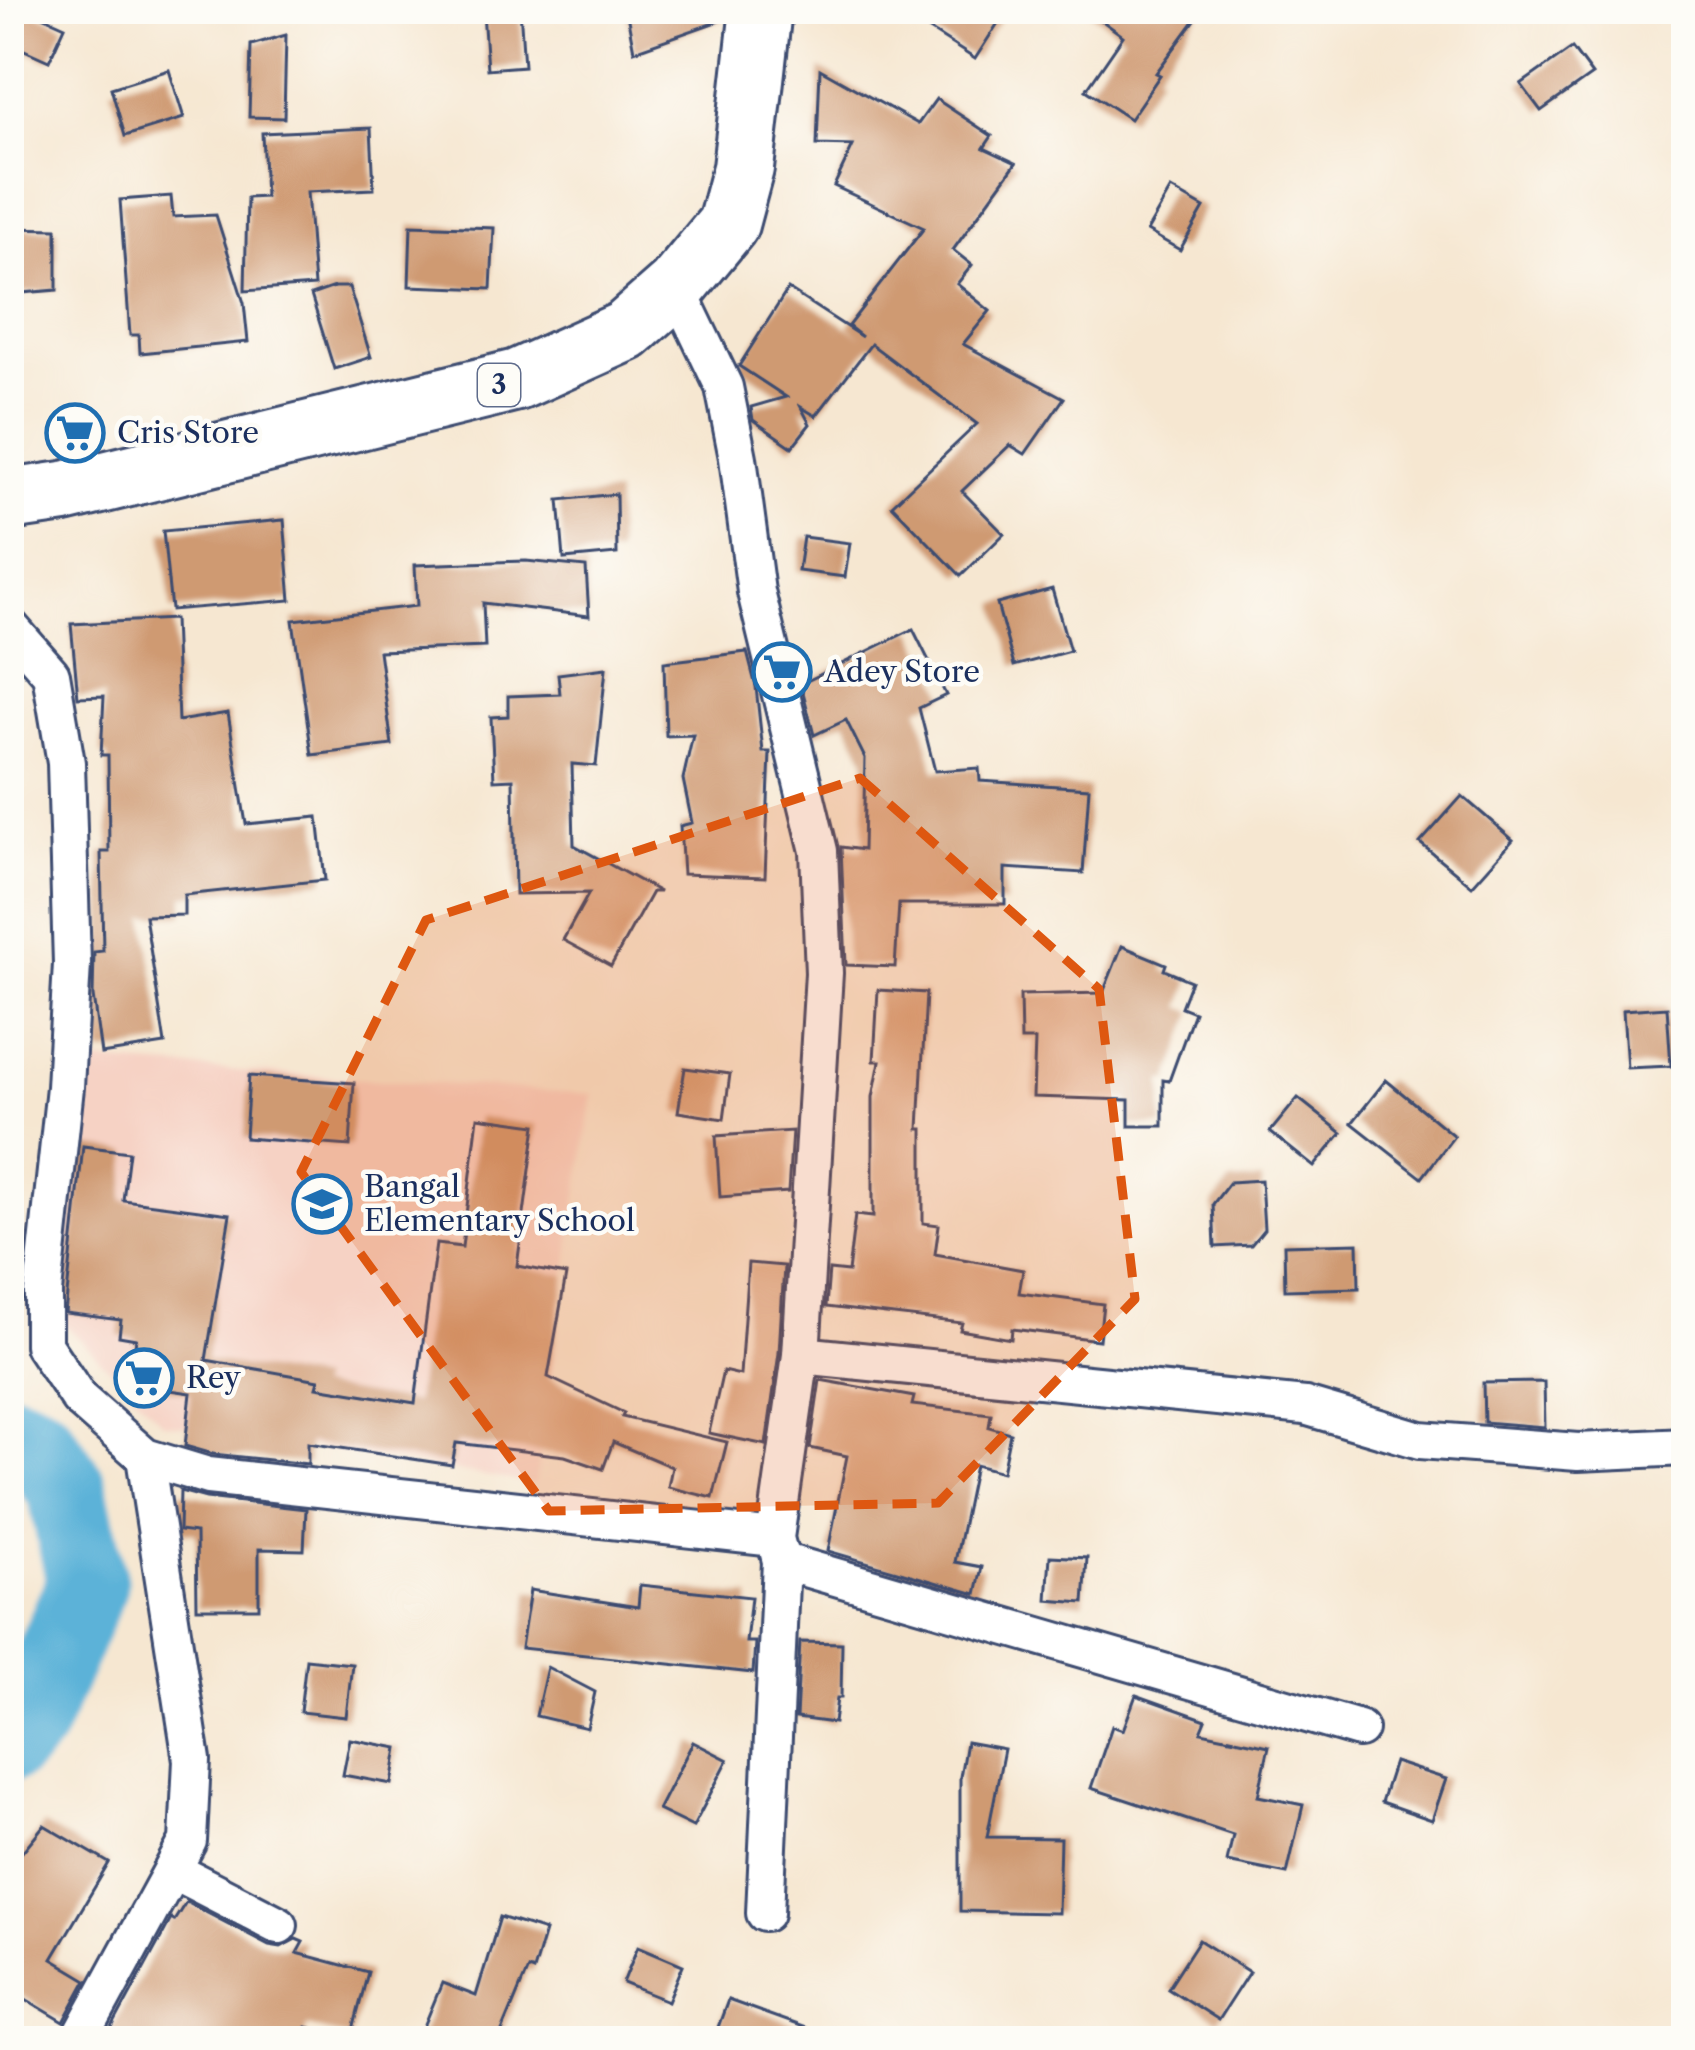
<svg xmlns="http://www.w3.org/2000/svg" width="1695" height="2050" font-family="'Libre Caslon Text',serif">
<rect width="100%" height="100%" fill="#fdfcf7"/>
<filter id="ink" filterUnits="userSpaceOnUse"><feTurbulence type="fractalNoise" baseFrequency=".00833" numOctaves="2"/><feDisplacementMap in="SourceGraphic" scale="24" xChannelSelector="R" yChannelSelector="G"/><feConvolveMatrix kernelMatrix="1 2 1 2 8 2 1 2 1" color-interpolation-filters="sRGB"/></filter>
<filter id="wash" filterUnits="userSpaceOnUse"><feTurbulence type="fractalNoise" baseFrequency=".004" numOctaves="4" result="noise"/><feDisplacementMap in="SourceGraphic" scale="48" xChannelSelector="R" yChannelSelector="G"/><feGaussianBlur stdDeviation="2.7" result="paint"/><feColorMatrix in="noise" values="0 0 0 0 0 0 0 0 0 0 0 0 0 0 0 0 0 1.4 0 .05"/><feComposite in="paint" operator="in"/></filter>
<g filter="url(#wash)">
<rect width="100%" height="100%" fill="#f6e7d1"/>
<polygon fill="#f6d2c4" points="83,1061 593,1094 535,1484 163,1423 56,1315"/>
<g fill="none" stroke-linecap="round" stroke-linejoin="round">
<polyline stroke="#5bb2d8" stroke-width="81" points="9,1432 36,1443 67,1489 87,1583 27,1723 9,1742"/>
</g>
<g id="blocks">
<g fill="#cf9a72">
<polygon points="9,9 27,9 65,26 49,61 9,43"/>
<polygon points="520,9 524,66 487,69 483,12"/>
<polygon points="626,9 726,9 725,19 634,51"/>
<polygon points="897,9 1007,9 975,59"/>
<polygon points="1086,9 1203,9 1156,73 1160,75 1130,119 1086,90 1123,36"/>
<polygon points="286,35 284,118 249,117 251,45"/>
<polygon points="1572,48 1592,75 1541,111 1521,84"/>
<polygon points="820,69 918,124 936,99 992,136 984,148 1016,163 953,250 972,265 957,284 990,311 963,344 1064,398 1025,454 1010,445 962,491 1004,534 961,576 892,505 977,424 871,344 816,416 801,407 810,424 792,447 753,420 751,407 786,397 739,366 788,289 862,337 848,326 924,228 834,186 853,146 817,145"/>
<polygon points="169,70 184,118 125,136 111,88"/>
<polygon points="371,128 374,189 307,192 314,286 245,291 247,198 265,197 262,133"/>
<polygon points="1171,189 1204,208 1180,250 1147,231"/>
<polygon points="171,196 173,217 216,215 244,303 248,342 140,353 139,335 130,335 120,200"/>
<polygon points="411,225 494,228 491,289 409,286"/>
<polygon points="9,228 57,229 57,290 9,294"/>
<polygon points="334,287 349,287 371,357 334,369 311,295"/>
<polygon points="616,494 617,554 564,559 559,500"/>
<polygon points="284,520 291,600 171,610 163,531"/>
<polygon points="803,537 850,543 845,577 798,571"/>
<polygon points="526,561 586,567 589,616 483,603 485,647 379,651 392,745 312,755 293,620 417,606 415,565"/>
<polygon points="1052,589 1070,651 1014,666 997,604"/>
<polygon points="174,619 178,721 228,713 246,824 318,817 325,880 184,895 184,915 145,916 165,1044 101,1054 93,996 94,952 103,951 101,852 109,852 108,755 101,755 104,696 78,697 71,624"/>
<polygon points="913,629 946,695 919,708 935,771 979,768 980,781 1089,788 1083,873 1005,868 1005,904 899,904 895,967 846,965 841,847 863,850 865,758 846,720 814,735 801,684"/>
<polygon points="747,652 756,687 763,752 770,752 765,877 683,874 680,826 692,823 683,779 693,735 666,736 664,662"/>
<polygon points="606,668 596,766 572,764 574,845 660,892 652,892 611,966 563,940 589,893 515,894 513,779 494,780 491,717 508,716 508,696 560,694 558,674"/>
<polygon points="1462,796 1513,840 1472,886 1420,843"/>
<polygon points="1122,946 1166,964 1164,970 1191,981 1181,1007 1194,1012 1169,1081 1163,1080 1163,1126 1129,1126 1129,1100 1033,1097 1035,1040 1021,1040 1020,995 1103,993"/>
<polygon points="878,990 926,993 919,1129 923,1129 923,1223 939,1225 935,1254 1023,1270 1019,1293 1103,1304 1099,1340 1012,1329 1011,1339 960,1330 962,1323 826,1307 829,1270 848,1272 855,1215 873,1217 873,1097 880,1061 874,1061"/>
<polygon points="1667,1007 1671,1066 1627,1068 1623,1010"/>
<polygon points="685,1068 730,1074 724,1119 678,1112"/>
<polygon points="249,1076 354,1083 350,1146 245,1138"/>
<polygon points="1386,1080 1454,1136 1422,1178 1352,1123"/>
<polygon points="1298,1098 1342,1133 1314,1167 1270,1132"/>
<polygon points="478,1117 536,1125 517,1266 566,1275 548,1377 624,1413 622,1417 727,1442 713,1498 668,1487 672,1467 613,1442 603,1469 565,1456 456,1443 452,1465 308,1443 308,1464 213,1454 185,1446 191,1393 129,1384 136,1339 119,1336 121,1320 65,1313 83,1146 129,1152 123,1200 230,1214 206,1360 319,1380 317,1387 415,1403 436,1244 462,1247"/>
<polygon points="792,1131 788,1192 720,1197 716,1136"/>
<polygon points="1261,1180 1264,1229 1251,1245 1215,1247 1213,1204 1230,1182"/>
<polygon points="1358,1243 1359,1288 1285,1290 1284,1245"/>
<polygon points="748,1263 784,1266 779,1353 766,1445 709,1433 723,1371 740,1375"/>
<polygon points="820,1380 914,1397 912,1405 991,1414 989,1427 1010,1433 1002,1472 975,1465 955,1562 982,1567 976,1594 828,1551 847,1456 810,1448"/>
<polygon points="1544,1382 1545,1427 1484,1422 1483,1383"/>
<polygon points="180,1491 206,1498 306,1509 304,1550 259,1549 259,1608 197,1608 196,1533 179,1531"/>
<polygon points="1050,1556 1087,1558 1084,1603 1047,1600"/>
<polygon points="640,1585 751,1597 746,1642 755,1642 753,1673 521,1648 530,1590 638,1607"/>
<polygon points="800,1642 842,1643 841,1698 837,1698 834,1723 796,1718"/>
<polygon points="306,1659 352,1664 346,1717 300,1712"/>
<polygon points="547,1667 595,1692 587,1728 536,1716"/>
<polygon points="1136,1695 1206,1720 1201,1732 1269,1746 1258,1796 1303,1805 1287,1874 1227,1862 1233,1835 1091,1788 1112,1726 1123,1730"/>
<polygon points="350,1739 398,1748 392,1784 343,1775"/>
<polygon points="693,1742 728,1760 693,1827 658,1810"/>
<polygon points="966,1742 1004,1749 987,1837 1060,1838 1058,1913 960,1911 960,1777"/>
<polygon points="1394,1762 1446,1779 1432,1820 1381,1802"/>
<polygon points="44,1825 109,1863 52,1959 87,1980 64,2022 9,1989 9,1868"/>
<polygon points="186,1902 269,1945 281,1947 296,1939 303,1942 297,1953 368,1972 351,2038 307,2027 304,2041 105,2041 171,1919 174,1921"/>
<polygon points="500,1917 545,1931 533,1971 528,1969 498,2041 418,2041 442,1983 476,1996"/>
<polygon points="1199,1940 1249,1972 1218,2020 1168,1988"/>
<polygon points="638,1946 683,1965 668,2001 623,1983"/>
<polygon points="728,2000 828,2036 827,2041 713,2041"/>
</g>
</g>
</g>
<g filter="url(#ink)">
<use href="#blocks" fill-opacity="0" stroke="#3c4b6f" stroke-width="3"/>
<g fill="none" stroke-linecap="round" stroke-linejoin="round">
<g stroke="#3c4b6f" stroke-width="42">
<g id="minor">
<polyline points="676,287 724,387 738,458 756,592 819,851 824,973 801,1355 775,1538 781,1561 765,1913"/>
<polyline points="9,626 51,674 66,763 72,964 65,1087 43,1292 43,1345 79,1399 145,1457 208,1476 775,1538"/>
<polyline points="801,1355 1305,1406 1420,1440 1578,1452 1686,1447"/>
<polyline points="781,1561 1359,1729"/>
<polyline points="174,1871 279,1925"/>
<polyline points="79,2041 188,1841 192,1760 145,1457"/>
</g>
</g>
<g stroke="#3c4b6f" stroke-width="66">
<polyline id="trunk" points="9,500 64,492 517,380 626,331 676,287 728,224 743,168 761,9"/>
</g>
<use href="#minor" stroke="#fff" stroke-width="36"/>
<use href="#trunk" stroke="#fff" stroke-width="60"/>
</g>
</g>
<path fill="#de5710" fill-opacity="0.2" stroke="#de5710" stroke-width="9" stroke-dasharray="24 15" stroke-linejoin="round" d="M860 778 1099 989 1135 1299 938 1503 549 1511 301 1172 426 920Z"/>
<defs>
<g id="supermarket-ring" transform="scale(3)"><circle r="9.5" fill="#fdfcf7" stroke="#1f6fb2" stroke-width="1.5"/><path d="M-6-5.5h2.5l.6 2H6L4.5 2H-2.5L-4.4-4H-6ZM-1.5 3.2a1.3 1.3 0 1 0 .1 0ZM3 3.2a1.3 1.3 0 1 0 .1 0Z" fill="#1f6fb2"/></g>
<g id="school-ring" transform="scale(3)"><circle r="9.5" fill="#fdfcf7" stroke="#1f6fb2" stroke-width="1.5"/><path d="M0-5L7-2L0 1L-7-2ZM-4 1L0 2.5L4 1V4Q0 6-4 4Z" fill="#1f6fb2"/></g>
</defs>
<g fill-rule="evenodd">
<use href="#supermarket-ring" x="75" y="433"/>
<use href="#supermarket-ring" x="782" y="672"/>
<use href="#school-ring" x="322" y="1204"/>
<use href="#supermarket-ring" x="144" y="1378"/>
</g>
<g text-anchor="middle" stroke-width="9" stroke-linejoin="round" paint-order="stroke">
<rect fill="#fdfcf7" stroke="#5f6c8c" stroke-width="3" x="478" y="364" width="42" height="42" rx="9"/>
<g font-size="27" font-weight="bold" fill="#1b2f5e">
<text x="499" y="394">3</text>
</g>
<g font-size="30" fill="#1b2f5e" stroke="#fdfcf7" text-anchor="start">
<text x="117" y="443">Cris Store</text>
<text x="824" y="682">Adey Store</text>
<text x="364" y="1197">Bangal<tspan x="364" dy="34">Elementary School</tspan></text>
<text x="186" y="1388">Rey</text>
</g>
</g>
<rect width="1695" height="2050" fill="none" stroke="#fdfcf7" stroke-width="48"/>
</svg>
